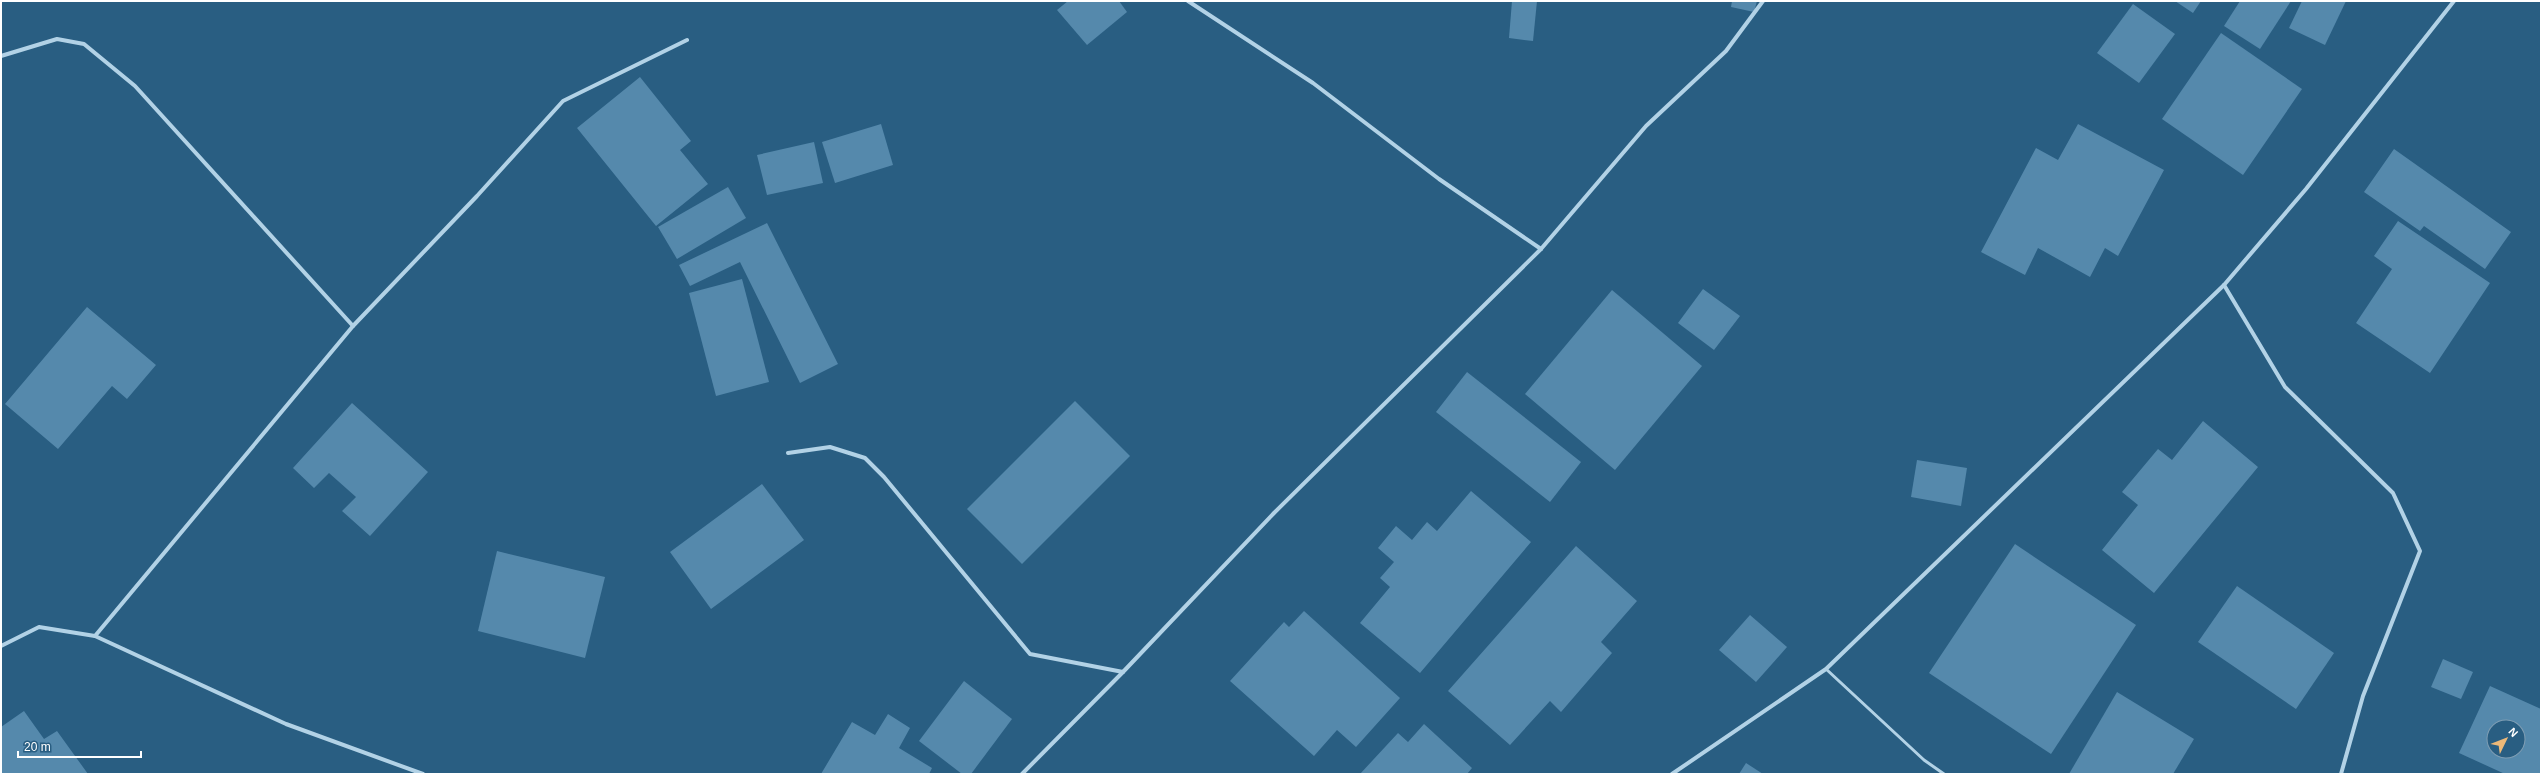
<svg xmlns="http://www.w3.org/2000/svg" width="2542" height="775" font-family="Arial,sans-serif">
<rect width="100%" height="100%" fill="#295e82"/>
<g fill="#5589ac" fill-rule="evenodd">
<polygon points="1068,1 1119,1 1127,12 1087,45 1057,10"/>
<polygon points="1512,1 1537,1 1533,41 1509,38"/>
<polygon points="1732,1 1757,1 1754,12 1731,7"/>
<polygon points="2175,1 2201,1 2193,13"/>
<polygon points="2240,1 2291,1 2260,49 2224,26"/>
<polygon points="2302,1 2346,1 2325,45 2289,28"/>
<polygon points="2133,4 2175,34 2139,83 2097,53"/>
<polygon points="2221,33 2302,89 2243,175 2162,119"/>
<polygon points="640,77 691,141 680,150 708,184 656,226 577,128"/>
<polygon points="881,124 893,165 835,183 822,142"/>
<polygon points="2078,124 2164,170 2118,256 2105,248 2090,277 2038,248 2025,275 1981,252 2036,148 2058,160"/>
<polygon points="814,142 823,183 767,195 757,155"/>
<polygon points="2394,149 2511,232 2485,269 2424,226 2420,231 2364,192"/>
<polygon points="728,187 746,218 677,259 658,227"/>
<polygon points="2398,221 2490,283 2430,373 2356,323 2392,269 2374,256"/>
<polygon points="767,223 838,364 800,383 740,262 690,286 679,265"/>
<polygon points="742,279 769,382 716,396 689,293"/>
<polygon points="1703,289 1740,316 1714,350 1678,323"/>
<polygon points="1612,290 1702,366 1615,470 1525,394"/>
<polygon points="87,307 156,365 127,399 112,386 58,449 5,404"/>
<polygon points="1467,372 1581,462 1550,502 1436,412"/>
<polygon points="1075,401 1130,456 1022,564 967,509"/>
<polygon points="352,403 428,472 370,536 342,511 356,497 329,473 314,488 293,468"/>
<polygon points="2203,421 2258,467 2154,593 2102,550 2138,505 2122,492 2158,449 2172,460"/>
<polygon points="1917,460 1967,468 1961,506 1911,497"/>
<polygon points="762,484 804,540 711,609 670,552"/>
<polygon points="1471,491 1531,542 1420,673 1360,623 1390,587 1380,578 1394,562 1378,548 1396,526 1412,540 1427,522 1437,531"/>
<polygon points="2015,544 2136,625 2051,754 1929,673"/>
<polygon points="1576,546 1637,601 1601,642 1612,653 1561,712 1550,701 1510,745 1448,691"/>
<polygon points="497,551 605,577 585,658 478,631"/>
<polygon points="2237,586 2334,653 2296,709 2198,642"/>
<polygon points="1304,611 1400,698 1356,747 1337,730 1314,756 1230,681 1284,622 1289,627"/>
<polygon points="1750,615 1787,647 1756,682 1719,650"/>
<polygon points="2443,659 2473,672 2461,699 2431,687"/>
<polygon points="964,681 1012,719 971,774 962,774 919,741"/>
<path d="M2490 686 2541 709V774H2505L2459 753ZM2494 727H2518V751H2494Z"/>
<polygon points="2117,692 2194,739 2173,774 2069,774"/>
<polygon points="24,711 44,739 57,731 88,774 1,774 1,727"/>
<polygon points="888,714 910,728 899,748 932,768 929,774 821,774 852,722 875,735"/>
<polygon points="1424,724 1472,768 1467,774 1360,774 1398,733 1408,742"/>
<polygon points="1746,763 1763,774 1739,774"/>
</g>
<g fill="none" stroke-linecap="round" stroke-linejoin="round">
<polyline stroke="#b2d2e6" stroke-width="3" points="1826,669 1924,760 1944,774"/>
<g stroke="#b2d2e6" stroke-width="4">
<polyline points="1188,1 1313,83 1439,179 1541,249"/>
<polyline points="1,56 57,39 84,44 135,86 353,326"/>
<polyline points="2224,285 2285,387 2393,493 2420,551 2363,696 2341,774"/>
<polyline points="788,453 830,447 865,458 884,477 1030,654 1123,672 1274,513 1541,249 1646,126 1726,51 1763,1"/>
<polyline points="95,636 353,326 477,196 563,101 687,40"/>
<polyline points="1,646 39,627 95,636 286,724 423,774"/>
<polyline points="1022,774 1123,672"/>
<polyline points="1672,774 1826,669 2224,285 2306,189 2454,1"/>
</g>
</g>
<rect width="2542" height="775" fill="none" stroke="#ffffff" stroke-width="4"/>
<g transform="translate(2506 739) rotate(47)"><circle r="19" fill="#295e82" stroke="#7f9eb4"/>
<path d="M0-3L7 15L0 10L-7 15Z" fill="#edb978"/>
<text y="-6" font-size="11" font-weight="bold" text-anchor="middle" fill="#ffffff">N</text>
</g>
<path d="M18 751v6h123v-6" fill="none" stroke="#ffffff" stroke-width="2"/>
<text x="24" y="751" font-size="12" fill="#ffffff" stroke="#295e82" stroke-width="3" paint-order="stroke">20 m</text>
</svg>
